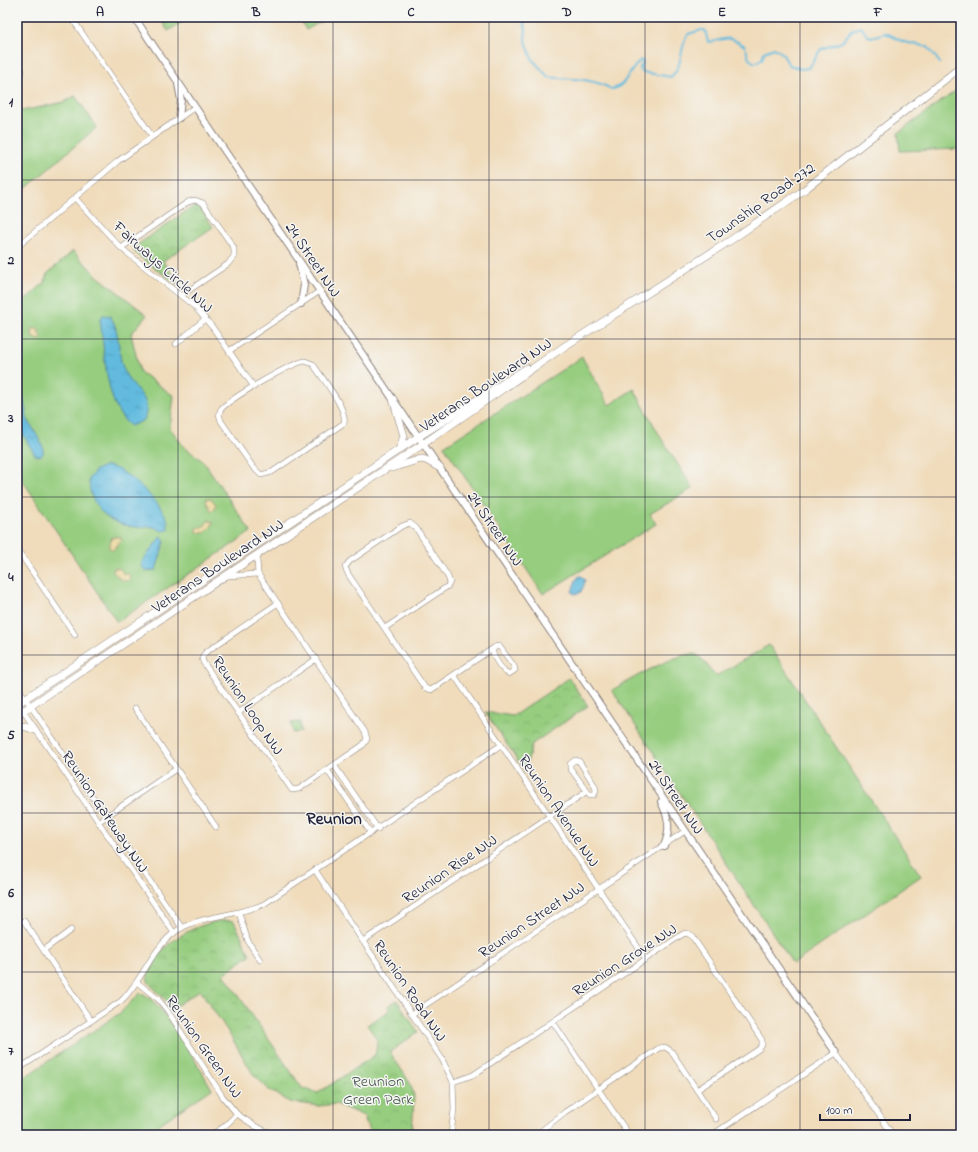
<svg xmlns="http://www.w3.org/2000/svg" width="978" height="1152" font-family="'Indie Flower',sans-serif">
<defs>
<pattern id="sand-dots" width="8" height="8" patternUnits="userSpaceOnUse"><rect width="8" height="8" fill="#eeda9e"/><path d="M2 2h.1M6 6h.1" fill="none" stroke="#ccbb89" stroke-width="1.8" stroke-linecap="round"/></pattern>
<pattern id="park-crowns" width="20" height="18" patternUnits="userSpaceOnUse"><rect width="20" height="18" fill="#96cd7f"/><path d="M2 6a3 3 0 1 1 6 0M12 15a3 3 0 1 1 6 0" fill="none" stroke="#81b06f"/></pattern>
<pattern id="water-ripples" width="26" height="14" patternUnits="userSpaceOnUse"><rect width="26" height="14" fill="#62bbdf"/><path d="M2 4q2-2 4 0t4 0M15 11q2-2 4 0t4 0" fill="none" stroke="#55a0c0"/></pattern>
</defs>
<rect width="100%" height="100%" fill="#f6f6f2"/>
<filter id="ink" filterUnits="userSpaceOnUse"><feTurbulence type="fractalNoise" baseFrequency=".025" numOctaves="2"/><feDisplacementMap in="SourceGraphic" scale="8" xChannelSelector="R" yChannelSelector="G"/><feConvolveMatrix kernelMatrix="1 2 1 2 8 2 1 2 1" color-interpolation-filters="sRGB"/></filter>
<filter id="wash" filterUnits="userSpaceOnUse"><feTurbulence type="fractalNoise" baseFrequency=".012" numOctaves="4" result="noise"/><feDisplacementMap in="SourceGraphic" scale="16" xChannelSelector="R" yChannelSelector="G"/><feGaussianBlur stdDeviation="0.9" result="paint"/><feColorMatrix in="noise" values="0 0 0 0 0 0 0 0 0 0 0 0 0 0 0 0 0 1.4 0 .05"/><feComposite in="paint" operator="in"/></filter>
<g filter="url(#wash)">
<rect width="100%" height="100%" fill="#f0dcbb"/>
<g fill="#96cd7f" stroke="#5c785d">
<polygon points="159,17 190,17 168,31"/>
<polygon points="299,17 329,17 306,30"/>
<polygon points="961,87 961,149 900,151 898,133"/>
<polygon points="75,96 97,127 17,196 17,112 65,102"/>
<polygon points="73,251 96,275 147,315 131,334 140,372 174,396 170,428 184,447 204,462 251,532 117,622 17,472 17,301 23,302 44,283 47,274"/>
<polygon points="582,357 609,405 634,389 661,438 693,488 650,514 656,524 543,594 444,446"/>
<path d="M769 645 921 876 793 964 612 690C627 682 683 648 697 655 704 659 710 670 716 676Z"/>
<path d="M140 993C159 995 201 1071 212 1089L143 1135H17V1082L120 1013Z"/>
</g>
<g fill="url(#sand-dots)" stroke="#887e6c">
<polygon points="34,328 39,330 39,334 42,337 40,340 33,338 32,331"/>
<polygon points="207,498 212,499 216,505 213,511 210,509 206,501"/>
<polygon points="209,520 213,522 211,527 205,533 197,532 197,528 204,526"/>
<polygon points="112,537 120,537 122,540 113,550 109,548"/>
<path d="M114 568H119L124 574H129L131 579C122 584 119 577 113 572Z"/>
</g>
<g fill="url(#park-crowns)" stroke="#5c785d">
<polygon points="194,206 199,207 213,227 163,261 180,286 179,286 136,254 134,249 137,245"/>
<polygon points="569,678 588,706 532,744 525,771 485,712 513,716"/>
<polygon points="300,722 301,732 293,733 291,723"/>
<path d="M223 920 234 921 250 955 224 974 302 1088 318 1093 375 1055 378 1040 367 1025 390 1010 388 1006 397 1000 418 1032 390 1052 410 1083 414 1095 412 1135H371L365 1120 366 1117 336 1104 319 1106 290 1102 269 1090 253 1074 227 1030 200 990 173 1008C168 1001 150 986 148 981 146 975 150 969 153 964 168 938 195 925 223 920Z"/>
</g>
<g fill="url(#water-ripples)" stroke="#426e8d">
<path d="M103 315 110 316C122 333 116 354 125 373 134 392 153 396 144 420L131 426C106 410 105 354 101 327L100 320Z"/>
<polygon points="17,378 20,380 27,418 39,439 43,447 43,454 40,456 35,455 17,424"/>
<path d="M105 466C123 465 156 499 165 515 168 519 168 525 168 530L162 531C149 523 148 528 135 527 108 524 89 507 89 479L96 470Z"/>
<polygon points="161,536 165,540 156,570 146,571 142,567 142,562"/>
<polygon points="580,575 585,580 583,588 580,593 574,594 572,592 576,580"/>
</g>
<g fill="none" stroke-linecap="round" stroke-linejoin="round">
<g stroke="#62bbdf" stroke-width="2">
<path d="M523 17 526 30 525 38 532 59 548 77C569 80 592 77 611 89 625 89 631 67 641 60L643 62 640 69 642 72 671 77C684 65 679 48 688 34L702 30H705L708 42C715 42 718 40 724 39 732 37 739 43 745 46L749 59 755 63 762 59 764 52 774 48 782 53 789 65 801 69 809 68 821 49 842 42 852 30 861 27 867 35 871 37 886 33 904 42 928 47 940 63"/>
<polyline points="959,86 961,88"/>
</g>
</g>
</g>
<g filter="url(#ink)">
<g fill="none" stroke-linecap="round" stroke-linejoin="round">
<g stroke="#897f7b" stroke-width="6">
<g id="minor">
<polyline points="71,17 152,136"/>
<polyline points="17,65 22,71 17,77"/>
<polyline points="75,198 121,248 195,307 213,328 254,387"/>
<polyline points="17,247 118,161 195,107"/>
<polyline points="121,248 188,202 195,200 203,203 234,248 234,256 228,264 182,295"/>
<polyline points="176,344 205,319"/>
<polyline points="229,351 320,291"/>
<path d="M305 361 313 364C321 377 348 409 344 423L272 472 261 475 253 467 221 421 219 414 221 409C231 398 291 363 305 361Z"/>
<polyline points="17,549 75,635"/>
<polyline points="259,554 257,560 258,574 365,732 367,739 363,745 299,789 292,790 203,662 202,657 206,652 278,603"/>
<polyline points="227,576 258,574"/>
<polyline points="385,628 448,586 450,582 447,575 416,528 410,523 402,526 350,561 345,567 348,574 425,688 431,690 437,686 495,647"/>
<path d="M499 646 514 666 515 670 509 674C501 670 495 659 492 651L495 647Z"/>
<polyline points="454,675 646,959"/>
<polyline points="17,686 182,928"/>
<polyline points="17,702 174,933"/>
<polyline points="135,708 216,827"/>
<polyline points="238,713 316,659"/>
<polygon points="575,760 579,761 595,786 596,791 594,795 590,795 570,768 570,764"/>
<polyline points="334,765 378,829"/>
<polyline points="327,770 371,833"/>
<polyline points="98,822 176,769"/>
<polyline points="315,870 442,1059 453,1082 454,1109 451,1135"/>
<polyline points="239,913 248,941 260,960"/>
<polyline points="24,921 91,1021"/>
<polyline points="363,941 586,792"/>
<polyline points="44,950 71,930"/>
<polyline points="138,983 158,999 167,1010 223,1097 237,1114 255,1126 274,1135"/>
<polyline points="412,1014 685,831"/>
<polyline points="553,1022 629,1135"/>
<path d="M17 1070 121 1001C142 981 151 950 175 932 201 914 236 917 264 904L501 745"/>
<polyline points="453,1082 473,1075 683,934 687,933 692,936 762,1040 762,1045 759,1049 697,1090"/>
<polyline points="211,1135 225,1126 237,1114"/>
<polyline points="536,1135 565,1112 659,1048 665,1047 671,1051 716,1119"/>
<polyline points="712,1135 836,1053 893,1135"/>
</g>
</g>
<g stroke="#897f7b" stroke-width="8">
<g id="tertiary">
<polyline points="134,17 836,1053"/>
<polyline points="178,84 181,100 179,118"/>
<polyline points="299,263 304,285 301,304"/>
<path d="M661 802C669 818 671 829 664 846"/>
</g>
</g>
<g stroke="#897f7b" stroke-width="8">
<g id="secondary">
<polyline points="393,399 404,436 399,450"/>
<polyline points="392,468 421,459 426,460 440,468"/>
<polyline points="17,704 418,437 527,368"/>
<polyline points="17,715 423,444 565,346 731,240 804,190 961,67"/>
<polyline points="17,727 23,726 35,730"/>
</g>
</g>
<use href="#minor" stroke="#fff" stroke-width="5"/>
<use href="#tertiary" stroke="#fff" stroke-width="6"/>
<use href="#secondary" stroke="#fff" stroke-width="7"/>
</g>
</g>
<path fill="none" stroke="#22223b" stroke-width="1" stroke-opacity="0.55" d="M178 17V1135M333 17V1135M489 17V1135M645 17V1135M800 17V1135M17 180H961M17 339H961M17 497H961M17 655H961M17 813H961M17 972H961"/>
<g text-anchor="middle" stroke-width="3" stroke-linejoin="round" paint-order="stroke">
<g font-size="16" fill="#22223b" stroke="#f6f6f2">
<text transform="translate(760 202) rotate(-35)" y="6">Township Road 272</text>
<text transform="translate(314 259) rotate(56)" y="6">24 Street NW</text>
<text transform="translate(164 266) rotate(42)" y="6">Fairways Circle NW</text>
<text transform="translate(485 384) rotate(-34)" y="6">Veterans Boulevard NW</text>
<text transform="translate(496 528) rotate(56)" y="6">24 Street NW</text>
<text transform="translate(217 565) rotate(-34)" y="6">Veterans Boulevard NW</text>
<text transform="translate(249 705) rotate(56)" y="6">Reunion Loop NW</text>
<text transform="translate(677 796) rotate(56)" y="6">24 Street NW</text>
<text transform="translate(560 810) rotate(56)" y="6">Reunion Avenue NW</text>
<text transform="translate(106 811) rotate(56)" y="6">Reunion Gateway NW</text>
<text transform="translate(449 868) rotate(-34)" y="6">Reunion Rise NW</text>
<text transform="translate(531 919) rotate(-34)" y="6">Reunion Street NW</text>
<text transform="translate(624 959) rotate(-33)" y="6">Reunion Grove NW</text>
<text transform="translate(411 990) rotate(56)" y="6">Reunion Road NW</text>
<text transform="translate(205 1046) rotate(55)" y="6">Reunion Green NW</text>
</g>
<g font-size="16" fill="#45554f" stroke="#f6f6f2">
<text x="378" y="1086">Reunion<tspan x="378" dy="18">Green Park</tspan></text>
</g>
<g font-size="17" font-weight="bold" fill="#22223b" stroke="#f6f6f2">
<text x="334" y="824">Reunion</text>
</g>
</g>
<rect width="978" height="1152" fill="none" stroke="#f6f6f2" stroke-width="44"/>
<path d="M820 1114v6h90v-6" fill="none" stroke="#22223b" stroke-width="2"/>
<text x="826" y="1114" font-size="12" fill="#22223b" stroke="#f6f6f2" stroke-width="3" paint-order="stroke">100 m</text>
<rect x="22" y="22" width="934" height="1108" fill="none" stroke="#22223b" stroke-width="1.5"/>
<g font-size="13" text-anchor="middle" font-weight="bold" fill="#22223b">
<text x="100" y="16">A</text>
<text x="256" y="16">B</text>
<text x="411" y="16">C</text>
<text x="567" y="16">D</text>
<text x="722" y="16">E</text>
<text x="878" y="16">F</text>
<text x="11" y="106">1</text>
<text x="11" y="264">2</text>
<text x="11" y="422">3</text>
<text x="11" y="581">4</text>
<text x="11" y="739">5</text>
<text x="11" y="897">6</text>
<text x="11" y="1055">7</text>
</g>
</svg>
